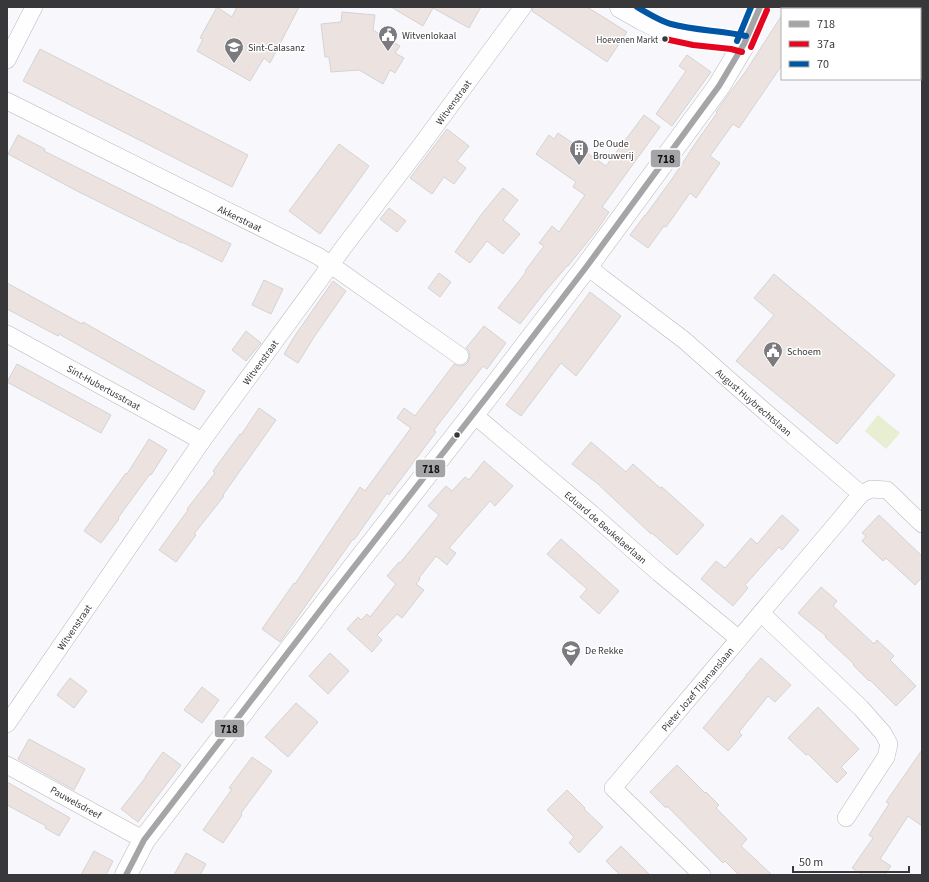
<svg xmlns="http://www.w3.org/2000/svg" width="929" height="882" font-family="'Source Sans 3',sans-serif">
<rect width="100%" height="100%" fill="#f8f8fc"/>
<polygon fill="#e8eed2" points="878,415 900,433 886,449 865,431"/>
<g fill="#ece3e1" stroke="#d4d3d4">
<polygon points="217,7 232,17 237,7 299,7 270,63 264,58 250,81 197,51 203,39 200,38"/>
<polygon points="391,7 481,7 469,28 433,8 423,26"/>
<polygon points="533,7 587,7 608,20 627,32 607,62 532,11"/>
<polygon points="342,12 375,15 373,30 400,46 395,53 404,58 395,73 390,70 383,84 359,70 331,72 329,57 325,57 321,24 341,22"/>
<polygon points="782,15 782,65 739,128 733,124 710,156 720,163 696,198 690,193 666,227 664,226 648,248 630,235 645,215 645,216 672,179 697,141 717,113 716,112 728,95 746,71"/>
<polygon points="40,49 248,155 232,187 23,81"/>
<polygon points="687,55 711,72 672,126 656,114 686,71 679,66"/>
<polygon points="644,115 660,127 602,207 609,212 597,230 568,266 567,266 544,293 520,324 498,308 526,272 525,271 544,246 539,243 552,226 559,232 585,195 573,187 576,182 536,154 549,135 554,139 558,133 606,166"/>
<polygon points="447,129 469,146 457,161 466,168 454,184 444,177 432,194 410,178"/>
<polygon points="18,135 45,149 44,151 231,244 222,262 182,242 182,243 77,191 8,154"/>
<polygon points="339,144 369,166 320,234 289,211"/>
<polygon points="503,188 518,200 503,220 520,234 503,254 487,241 470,263 455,252 481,215"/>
<polygon points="389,208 406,221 397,232 380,219"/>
<polygon points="439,273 451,282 440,297 428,288"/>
<polygon points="774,274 895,375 837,444 736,361 774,315 754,298"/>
<polygon points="264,280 283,289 271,314 252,305"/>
<polygon points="333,281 346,291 314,337 298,363 284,354 294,337"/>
<polygon points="7,283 82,324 83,322 205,391 194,410 59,334 58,336 7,309"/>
<polygon points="590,292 621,316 576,376 561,363 521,416 506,405"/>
<polygon points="484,326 506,343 487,369 483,366 434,430 436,432 389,495 387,493 354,540 353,539 280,642 262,629 294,583 295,584 360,487 365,491 411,428 397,418 404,408 415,416 454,364 459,366 465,365 468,362 470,357 469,351 466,348"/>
<polygon points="246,331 261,343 246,361 232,350"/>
<polygon points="17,364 111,415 101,433 7,382"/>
<polygon points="259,408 276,420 223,495 224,496 194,534 196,535 176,562 159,550 188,510 187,509 215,473 213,471 240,434 241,435"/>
<polygon points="149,439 167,450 151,475 150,474 118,518 119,519 101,543 84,531 126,473 127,474"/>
<polygon points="591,442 626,472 633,464 660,488 662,487 704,525 677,555 652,533 651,534 598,484 572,464"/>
<polygon points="484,461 513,486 495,506 490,501 449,548 456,553 447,565 436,556 419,578 420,579 416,584 424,590 402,618 397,614 377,635 382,640 372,652 347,629 358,617 361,620 367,614 370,617 396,584 387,576 399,562 400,563 439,515 428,506 446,486 452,491 465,477 469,480"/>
<polygon points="782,515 799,530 782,550 779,547 745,585 748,588 733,606 701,579 716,561 725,568 751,538 757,544"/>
<polygon points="879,515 922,556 922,577 915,585 886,558 883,561 862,541 866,536 862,533"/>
<polygon points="561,539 619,591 599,614 580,597 587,589 547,554"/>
<polygon points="821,587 837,601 833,606 874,644 877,640 894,656 890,660 916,686 896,706 870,680 869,681 853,665 854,664 825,637 826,636 798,613"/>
<polygon points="330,653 349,671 328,694 309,676"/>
<polygon points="761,658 791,685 775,702 768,696 739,732 742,735 728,751 703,728 746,676 746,675"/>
<polygon points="70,678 87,691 74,708 57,695"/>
<polygon points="202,687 219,700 202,723 184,710"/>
<polygon points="296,703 318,722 288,757 265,737"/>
<polygon points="818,707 859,749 841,767 847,773 837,783 808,754 806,755 788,738"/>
<polygon points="29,739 85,769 74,790 18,759"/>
<polygon points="922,750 922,826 908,816 880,859 891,866 885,875 863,875 852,868 873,838 869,835 889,804 886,802"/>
<polygon points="163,752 181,765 138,822 121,809 146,777 145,777"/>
<polygon points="252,757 272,771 241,813 242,815 223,843 203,830 232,789 229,788"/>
<polygon points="677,765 705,793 706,792 719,805 716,808 747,839 741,846 772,875 739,875 725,861 723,863 667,806 666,808 650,792"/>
<polygon points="7,782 70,818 59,836 45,828 46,826 7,805"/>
<polygon points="567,790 585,808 584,809 603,827 579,853 569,843 574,837 547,810"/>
<polygon points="621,846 650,875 620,875 606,861"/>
<polygon points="94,851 113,861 106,875 81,875"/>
<polygon points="186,853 206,864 200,875 174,875"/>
</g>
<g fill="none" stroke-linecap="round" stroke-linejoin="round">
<g stroke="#b8b8bb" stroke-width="18">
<g id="minor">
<polyline points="7,60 34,7"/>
<polyline points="7,101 318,256 331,265 460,356"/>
<polyline points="587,266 602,278 684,340 762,409 861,494"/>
<polyline points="7,334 202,441"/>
<polyline points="473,414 592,514 659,573 739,639"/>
<polyline points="761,613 861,708 883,733 889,744 886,757 846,818"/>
<polyline points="7,724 202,441 343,248 422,144 523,7"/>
<polyline points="7,765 144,840"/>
<polyline points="702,875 613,788 842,517 861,494 871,489 887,490 922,524"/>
</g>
</g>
<g stroke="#b8b8bb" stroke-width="23">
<polyline id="tertiary" points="621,7 642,19 667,31 695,37 732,41 744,44"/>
</g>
<g stroke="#b8b8bb" stroke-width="23">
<polyline id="secondary" points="126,875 144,840 329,599 489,394 587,266 719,86 744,44 760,7"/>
</g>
<use href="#minor" stroke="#fefeff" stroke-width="17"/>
<use href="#tertiary" stroke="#fefeff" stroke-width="22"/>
<use href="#secondary" stroke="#fefeff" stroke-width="22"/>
<g stroke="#fff" stroke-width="9">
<polyline id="bus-1" points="126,875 144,840 329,599 489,394 587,266 719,86 744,44 760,7"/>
</g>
<g stroke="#fff" stroke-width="9">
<g id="bus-2">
<polyline points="665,39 693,45 731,49 742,52"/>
<polyline points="751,47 767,10"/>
</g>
</g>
<g stroke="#fff" stroke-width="9">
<g id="bus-3">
<path d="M637 7C647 13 660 21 671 24 696 31 721 30 746 36"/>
<polyline points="737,41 751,7"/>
</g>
</g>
<use href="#bus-1" stroke="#a5a5a7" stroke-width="6"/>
<use href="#bus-2" stroke="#e40521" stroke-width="6"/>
<use href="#bus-3" stroke="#0056a4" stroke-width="6"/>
</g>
<defs>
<g id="civic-pin" transform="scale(1)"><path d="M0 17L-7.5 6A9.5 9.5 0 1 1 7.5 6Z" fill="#7b7b7f" stroke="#fff"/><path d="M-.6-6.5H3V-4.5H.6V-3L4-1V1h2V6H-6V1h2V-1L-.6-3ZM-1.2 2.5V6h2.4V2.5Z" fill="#fff"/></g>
<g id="school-pin" transform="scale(1)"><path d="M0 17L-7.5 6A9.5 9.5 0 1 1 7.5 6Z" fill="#7b7b7f" stroke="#fff"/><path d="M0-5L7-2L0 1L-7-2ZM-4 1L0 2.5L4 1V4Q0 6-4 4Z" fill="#fff"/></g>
<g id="building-pin" transform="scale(1)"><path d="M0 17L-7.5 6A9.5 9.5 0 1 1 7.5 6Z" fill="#7b7b7f" stroke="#fff"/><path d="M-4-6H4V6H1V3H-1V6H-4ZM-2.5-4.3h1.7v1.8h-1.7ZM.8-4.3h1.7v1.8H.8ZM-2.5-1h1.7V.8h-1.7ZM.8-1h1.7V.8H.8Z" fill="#fff"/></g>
</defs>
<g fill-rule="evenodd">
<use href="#civic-pin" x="388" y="35"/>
<use href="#school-pin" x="234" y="47"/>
<use href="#building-pin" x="579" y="149"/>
<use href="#civic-pin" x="773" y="351"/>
<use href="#school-pin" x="571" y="650"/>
</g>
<g fill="#38383b" stroke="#fff" stroke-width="1.5">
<circle cx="665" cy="39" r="3.5"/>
<circle cx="457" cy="435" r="3.5"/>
</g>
<g text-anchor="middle" stroke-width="3" stroke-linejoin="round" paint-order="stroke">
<g font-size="9" fill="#38383b" stroke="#fff" text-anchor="end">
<text x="658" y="43">Hoevenen Markt</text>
</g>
<g font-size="10" fill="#38383b" stroke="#fff" text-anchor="start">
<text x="402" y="39">Witvenlokaal</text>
<text x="248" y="51">Sint-Calasanz</text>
<text x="593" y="147">De Oude<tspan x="593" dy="12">Brouwerij</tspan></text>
<text x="787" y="355">Schoem</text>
<text x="585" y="654">De Rekke</text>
</g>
<g font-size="10" fill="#38383b" stroke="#fff">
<text transform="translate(453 102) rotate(-54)" y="4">Witvenstraat</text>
<text transform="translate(240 218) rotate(26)" y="4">Akkerstraat</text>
<text transform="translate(260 362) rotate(-54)" y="4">Witvenstraat</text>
<text transform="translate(104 387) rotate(29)" y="4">Sint-Hubertusstraat</text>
<text transform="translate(754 402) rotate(41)" y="4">August Huybrechtslaan</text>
<text transform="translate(606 527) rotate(41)" y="4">Eduard de Beukelaerlaan</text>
<text transform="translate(74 627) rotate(-56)" y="4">Witvenstraat</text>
<text transform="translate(697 689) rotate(-50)" y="4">Pieter Jozef Tijsmanslaan</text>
<text transform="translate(76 802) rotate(29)" y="4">Pauwelsdreef</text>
</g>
</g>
<g stroke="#fff" stroke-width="1.5">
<rect x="650" y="149" width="31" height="19" rx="4" fill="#a5a5a7"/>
<rect x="415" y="459" width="31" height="19" rx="4" fill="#a5a5a7"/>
<rect x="214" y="719" width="31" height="19" rx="4" fill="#a5a5a7"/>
</g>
<g font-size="11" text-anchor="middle" font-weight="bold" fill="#111">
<text x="666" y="163">718</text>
<text x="431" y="473">718</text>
<text x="229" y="733">718</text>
</g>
<rect width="929" height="882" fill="none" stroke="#38383b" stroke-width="16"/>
<rect x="781" y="8" width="140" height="72" fill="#ffffff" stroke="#afafb1"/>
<rect x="789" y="21" width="20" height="6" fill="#a5a5a7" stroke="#afafb1"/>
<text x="817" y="28" font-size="12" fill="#38383b">718</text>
<rect x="789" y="41" width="20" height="6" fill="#e40521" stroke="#afafb1"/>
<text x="817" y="48" font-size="12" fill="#38383b">37a</text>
<rect x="789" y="61" width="20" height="6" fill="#0056a4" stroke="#afafb1"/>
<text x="817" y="68" font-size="12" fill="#38383b">70</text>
<path d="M793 866v6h116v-6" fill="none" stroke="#38383b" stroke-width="2"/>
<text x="799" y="866" font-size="12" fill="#38383b" stroke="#ffffff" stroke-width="3" paint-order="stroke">50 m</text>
</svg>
